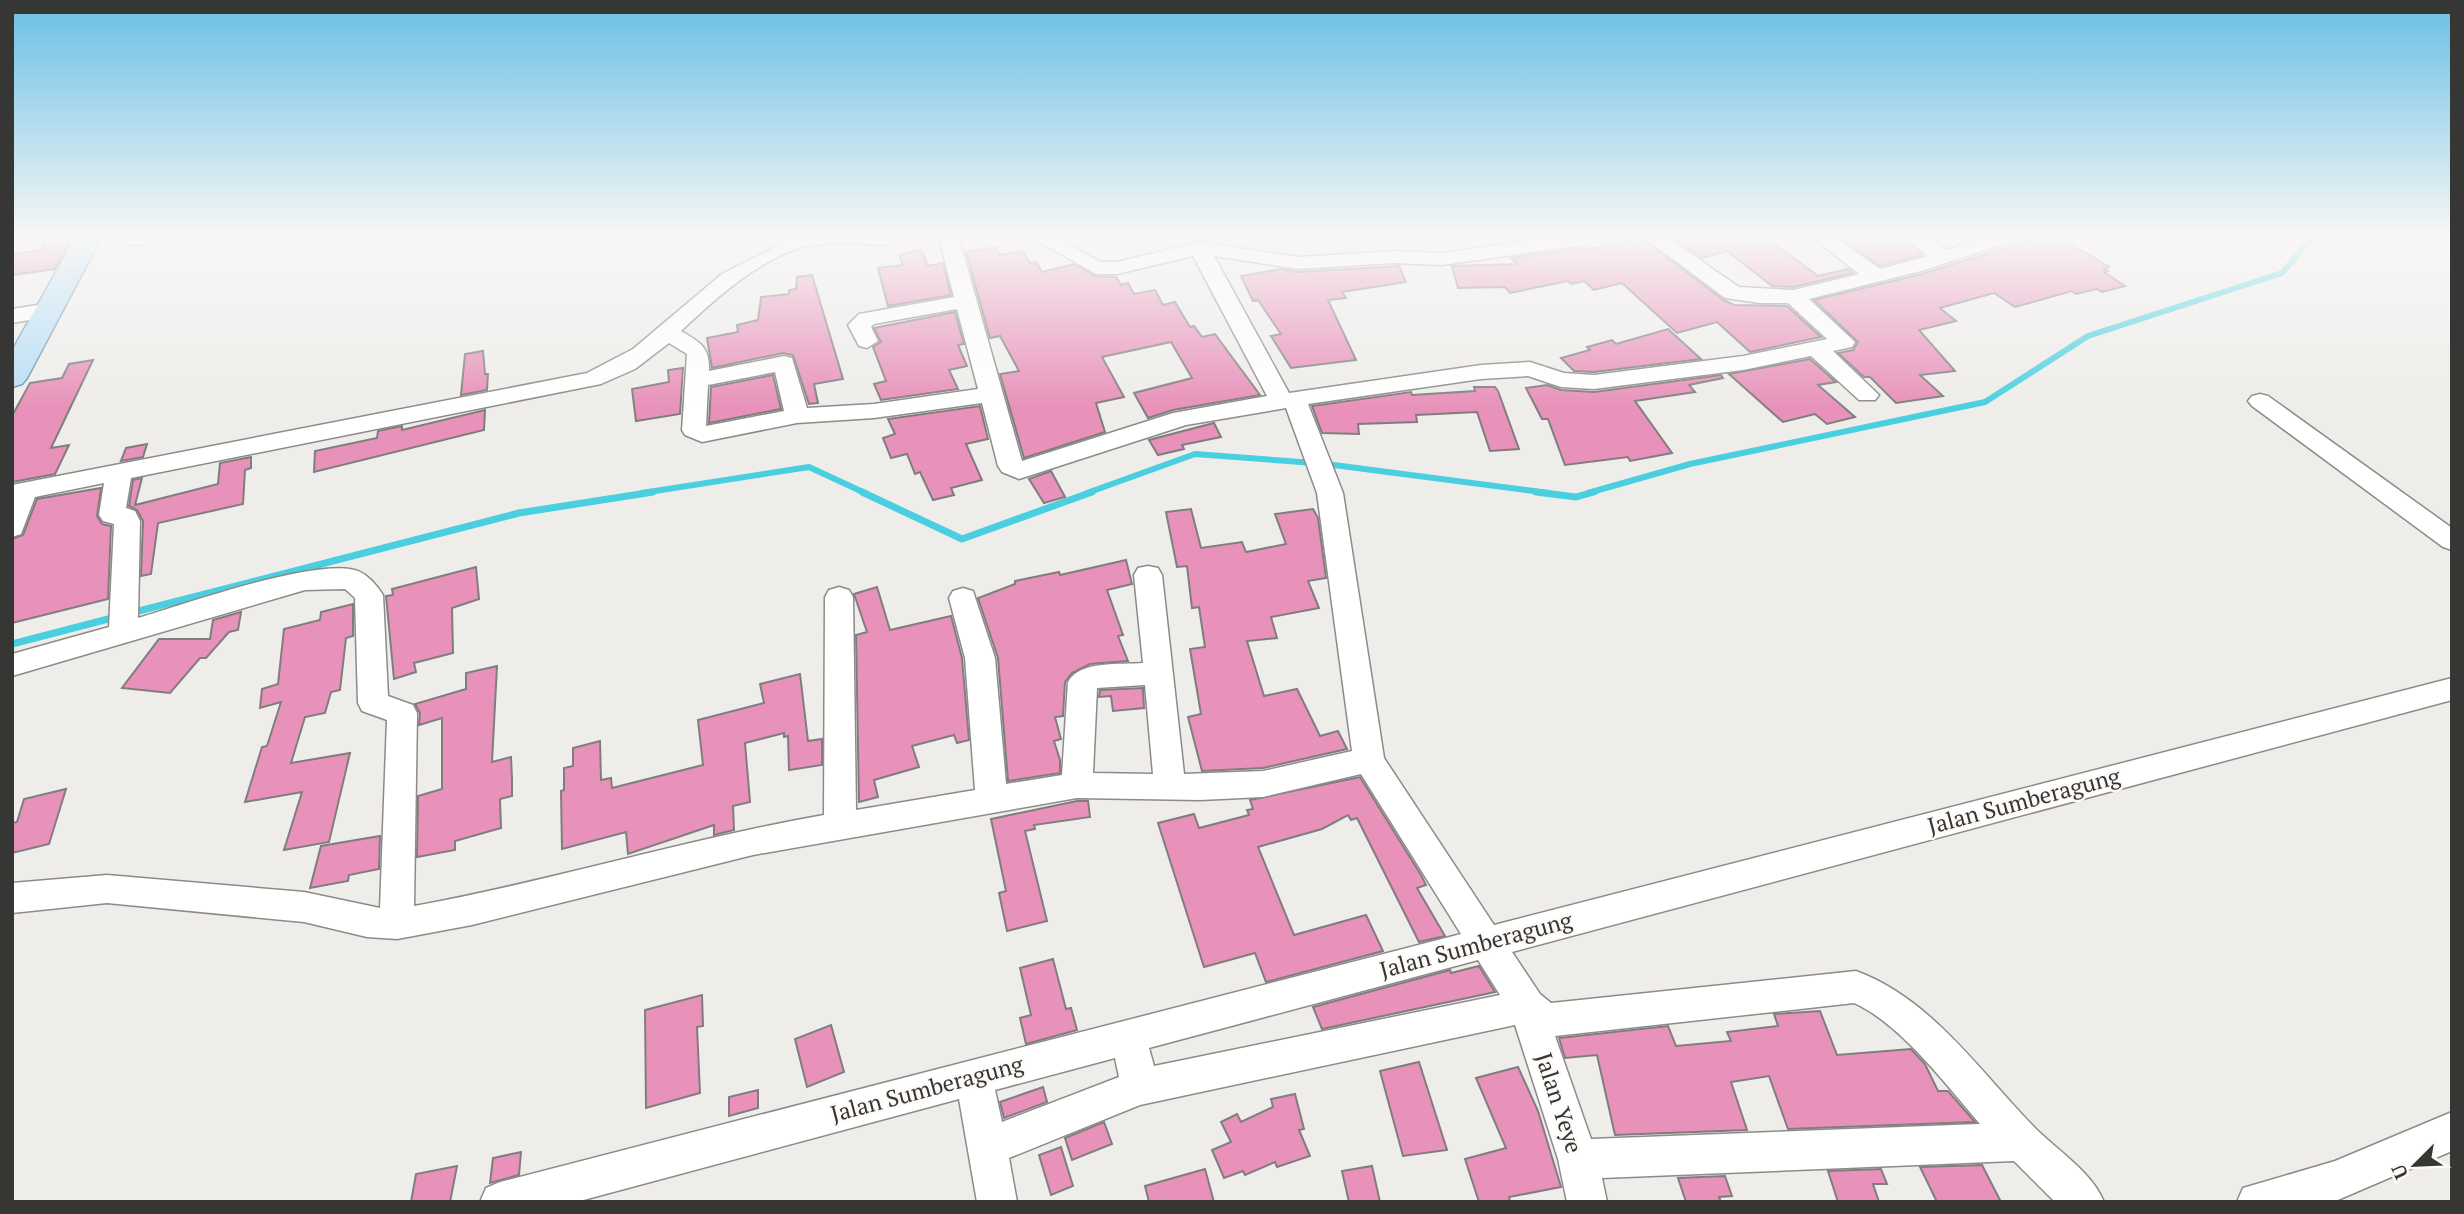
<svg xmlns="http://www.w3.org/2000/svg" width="2464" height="1214" font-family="'PT Serif',serif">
<rect width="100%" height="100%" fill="#efedea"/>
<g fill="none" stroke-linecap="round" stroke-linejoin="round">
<g stroke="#49cfdf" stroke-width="6">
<polyline points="1326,464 1549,493"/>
<polyline points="642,493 809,467 865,493"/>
<polyline points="1087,493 1195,454 1314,463"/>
<polyline points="1588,493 1690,464 1985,402 2088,336 2282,273 2312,238"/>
</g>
<g stroke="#49cfdf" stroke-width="7">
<polyline points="862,492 962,539 1092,492"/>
<polyline points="1536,492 1576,497 1594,492"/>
<polyline points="131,613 519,513 653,492"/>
<polyline points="12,644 116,617"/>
</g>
</g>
<g fill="#e891ba" stroke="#807d7e" stroke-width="2">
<polygon points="47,238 72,238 55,269 12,275 12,254 41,250"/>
<polygon points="1642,238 1723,300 1734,305 1787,306 1821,337 1750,352 1717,322 1677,333 1622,283 1594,290 1584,281 1571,284 1568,281 1510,293 1505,287 1458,288 1452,266 1517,264 1511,258 1583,248 1586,250"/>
<polygon points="1673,238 1767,238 1818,276 1848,269 1853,273 1793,287 1772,286 1727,251 1702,258"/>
<polygon points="1840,238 1903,238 1922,255 1880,266"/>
<polygon points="2037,238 2052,238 2065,246 2071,244 2109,267 2104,269 2108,271 2104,272 2125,286 2102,292 2097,289 2076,294 2072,291 2015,307 1994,293 1940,308 1956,321 1919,330 1955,371 1920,375 1943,396 1896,403 1870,377 1864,377 1838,353 1853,350 1858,342 1814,300 1922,274"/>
<polygon points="996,247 999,255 1023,251 1030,263 1036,262 1042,272 1074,264 1095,276 1116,277 1121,285 1128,283 1134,294 1155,290 1163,305 1175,302 1190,327 1194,326 1202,337 1215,334 1260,395 1173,410 1148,418 1134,393 1192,378 1171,342 1102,357 1124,397 1096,403 1105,432 1024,458 1000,374 1019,371 1000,336 990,338 966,252"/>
<polygon points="921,250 928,266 943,263 951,295 888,306 878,268 903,265 899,255"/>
<polygon points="1399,266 1406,282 1342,292 1346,298 1328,300 1356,360 1291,368 1271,336 1281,334 1258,300 1253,301 1241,276 1282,269 1298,272"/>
<polygon points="812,275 843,379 814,384 818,403 809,404 793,355 783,353 712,368 707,338 738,332 737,325 758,320 761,297 789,294 789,290 796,289 797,277"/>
<polygon points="955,312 964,344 958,345 967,366 949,370 958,389 881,400 874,384 886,381 873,347 881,342 874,328"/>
<polygon points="1668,329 1701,359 1594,372 1574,371 1561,358 1590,350 1587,347 1612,340 1616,344"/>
<polygon points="483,351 485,374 488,374 487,390 461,395 465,354"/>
<polygon points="1810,359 1836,382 1818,385 1855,417 1827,424 1815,414 1783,422 1729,374"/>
<polygon points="93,360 51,448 69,445 55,474 12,482 12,416 30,383 62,378 69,364"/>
<polygon points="683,368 680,414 636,421 632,389 669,382 668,370"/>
<polygon points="773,375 781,409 709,423 711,387"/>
<polygon points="1721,375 1723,378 1689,385 1695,392 1635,401 1672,453 1630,461 1628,457 1565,465 1548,419 1542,419 1526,388 1547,385 1561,390 1594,392"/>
<polygon points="1474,387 1495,387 1498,391 1519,449 1490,451 1477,412 1416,415 1417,422 1358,424 1359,434 1322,433 1312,406 1411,392 1412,395 1475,391"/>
<polygon points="980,406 988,439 966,444 982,480 951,488 954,495 933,500 920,472 915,474 907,454 891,458 883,438 895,434 888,419"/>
<polygon points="485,410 484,430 314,472 315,451 377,438 378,431 402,426 402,430"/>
<polygon points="1214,423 1221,437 1182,445 1184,449 1158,455 1149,440"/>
<polygon points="147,444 143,457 121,461 126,448"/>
<polygon points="251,457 251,468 245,470 243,504 158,523 151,574 141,576 143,521 137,510 129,506 133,480 142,478 135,505 218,484 220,463"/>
<polygon points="1051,471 1065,497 1044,503 1029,479"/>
<polygon points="101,488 97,516 102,524 111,526 108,599 12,623 12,539 23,535 37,499"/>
<polygon points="1191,509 1201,548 1242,542 1246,552 1286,544 1275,514 1313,509 1318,518 1326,578 1308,581 1319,608 1271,617 1277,638 1247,641 1264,696 1297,689 1320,736 1338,731 1347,749 1263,768 1202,771 1188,717 1201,714 1190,649 1205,647 1199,607 1192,608 1187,566 1177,567 1166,512"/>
<polygon points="1126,560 1132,584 1107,590 1123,635 1118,636 1128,661 1090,664 1072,673 1065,682 1063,716 1055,717 1061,739 1054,741 1060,760 1060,773 1008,781 998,658 978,598 1015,584 1015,581 1059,572 1060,575"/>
<polygon points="476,567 479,599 452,608 453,653 414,663 416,672 394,679 386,596 393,595 392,589"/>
<polygon points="877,587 890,630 951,616 962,658 969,740 957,743 954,735 912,746 919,767 874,780 878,797 859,802 856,635 867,632 854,594"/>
<polygon points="353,604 353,636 346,638 340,690 331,692 325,713 305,717 291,763 350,753 329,842 284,850 302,792 245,802 262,747 267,746 281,702 260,708 262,689 278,684 284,629 320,620 321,612"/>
<polygon points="241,612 238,630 229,632 206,658 200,658 170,693 122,688 159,639 210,639 213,620"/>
<polygon points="497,666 492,762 511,757 512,779 512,796 500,799 501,828 455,841 455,850 417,857 418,796 442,789 442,718 419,725 420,713 415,704 466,689 466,673"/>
<polygon points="800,674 808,741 822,739 822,765 789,770 788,736 784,737 784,733 745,743 750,802 733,806 734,830 714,835 714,825 628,854 626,832 562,849 561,791 564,790 564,768 573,766 573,748 600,741 601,780 611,778 612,788 703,765 698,720 764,703 760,684"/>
<polygon points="1143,688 1144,708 1113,711 1111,696 1099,697 1100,690"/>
<polygon points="1360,777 1421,875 1426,885 1417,888 1445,936 1419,942 1357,818 1351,820 1348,815 1322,829 1258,847 1294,935 1366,915 1383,951 1266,982 1255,953 1204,967 1158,823 1194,814 1199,828 1249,815 1247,810 1253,809 1250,800"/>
<polygon points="66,789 49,844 12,853 12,823 17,822 24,799"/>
<polygon points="1077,801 1088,801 1090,817 1034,825 1035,829 1025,831 1047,921 1007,931 999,893 1006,891 991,819"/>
<polygon points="380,836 379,869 349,875 348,881 310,888 321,846"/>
<polygon points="1053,959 1066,1009 1071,1008 1077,1030 1026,1044 1020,1018 1031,1015 1020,968"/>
<polygon points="1479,966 1495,992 1322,1029 1313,1007 1450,970 1451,973"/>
<polygon points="702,995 703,1026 697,1027 700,1093 646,1108 645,1010"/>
<polygon points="1820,1011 1837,1055 1911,1049 1925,1064 1938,1091 1948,1091 1975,1122 1788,1129 1769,1076 1731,1082 1747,1130 1615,1135 1597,1055 1565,1058 1559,1038 1668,1026 1676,1046 1731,1041 1727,1032 1778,1026 1774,1014"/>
<polygon points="831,1025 844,1072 807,1087 795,1039"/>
<polygon points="1419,1062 1447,1150 1403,1156 1380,1071"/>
<polygon points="1518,1067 1538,1111 1561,1187 1509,1197 1510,1202 1479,1202 1465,1159 1506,1148 1476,1078"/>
<polygon points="1043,1087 1047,1102 1004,1118 1000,1102"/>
<polygon points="758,1090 758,1108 729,1116 729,1097"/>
<polygon points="1295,1094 1304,1129 1299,1130 1310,1156 1277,1167 1275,1162 1245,1175 1243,1171 1224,1178 1212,1150 1231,1142 1221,1122 1237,1114 1241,1122 1273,1107 1271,1099"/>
<polygon points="1104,1122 1112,1144 1072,1160 1065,1138"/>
<polygon points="1061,1147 1073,1186 1051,1195 1039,1155"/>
<polygon points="521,1152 519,1175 490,1183 493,1158"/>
<polygon points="1982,1165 2001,1202 1937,1202 1920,1167"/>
<polygon points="457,1166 450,1202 411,1202 416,1174"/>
<polygon points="1372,1166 1380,1202 1349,1202 1342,1171"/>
<polygon points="1205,1169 1214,1202 1149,1202 1145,1186"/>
<polygon points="1881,1169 1887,1184 1873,1184 1879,1202 1838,1202 1828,1171"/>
<polygon points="1725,1176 1732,1196 1719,1197 1721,1202 1686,1202 1678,1178"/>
</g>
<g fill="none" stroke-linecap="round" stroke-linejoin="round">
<g stroke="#8d8a88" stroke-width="3">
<g id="minor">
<polygon points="127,238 147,238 143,245 129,245"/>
<path d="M793 238H900L890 244C865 245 838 241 813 245 765 253 715 299 681 331 700 342 710 347 709 371L784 356 792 358 807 408 874 404 978 389 957 309 874 324 871 327 878 341 867 348 859 346 848 325 859 314 954 297 939 238H959L1022 461 1173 413 1267 396 1193 256 1117 274H1096L1033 238H1058L1100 262H1117L1199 242 1298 257 1395 251 1442 253 1547 238H1600L1590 244 1442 265 1395 263 1298 269 1214 256 1289 393 1481 365 1530 362 1564 373 1594 375 1743 356 1827 339 1788 303H1760L1725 298 1645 238H1668L1739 287 1793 290 1859 274 1813 238H1836L1880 269 1928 256 1906 238H1929L1946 250 1983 238H2014L2011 242 1921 271 1809 299 1855 342 1852 347 1833 351 1879 395 1875 400H1859L1811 356 1743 370 1594 389 1561 387 1528 376 1481 379 1308 404 1343 493 1384 758 1494 925 2452 678V700L1512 952 1540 994 1551 1003 1856 971C1932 999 1980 1072 2035 1128 2058 1151 2092 1172 2104 1202H2055L2014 1161 1602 1178 1607 1202H1567L1558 1159 1515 1025 1140 1105 1009 1158 1017 1202H977L959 1099 576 1202H480L486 1188 500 1182 1461 934 1361 774 1263 797 1200 800 1077 798 753 855 472 925 397 939 367 937 304 922 107 903 12 913V883L107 875 304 892 380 908 387 720 362 711 358 703 355 598 345 589 305 590 12 676V654L109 627 114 524 103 521 99 515 104 483 35 497 21 534 12 537V485L587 373 633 349 722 274ZM669 343 687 354 682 430 685 435 702 442 797 423 874 418 982 403 998 466 1002 472 1019 479 1186 425 1286 408 1317 493 1352 751 1263 771 1184 774 1162 575 1158 568 1148 566 1138 568 1134 575 1143 663C1120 665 1080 660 1068 682L1062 775 1006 784 995 658 973 591 963 588 953 591 949 598 965 658 975 790 856 810 853 597 849 590 839 587 829 590 825 597 824 815C686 839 552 881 414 906L417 713 413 705 388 696 383 595C378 587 369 576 360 572 325 554 180 606 138 618L140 521 135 511 126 508 131 478 601 384 635 369ZM775 372 784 411 706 426 708 385ZM1145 685 1153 774 1093 773 1097 688ZM1478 960 1500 995 1154 1066 1149 1048ZM1854 1003C1901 1024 1947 1086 1980 1124L1591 1139 1555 1036ZM1115 1058 1119 1077 1002 1122 995 1090Z"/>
<polygon points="50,303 58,305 61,310 58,315 12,323 12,309"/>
<polygon points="2260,394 2268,396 2452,528 2452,550 2443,547 2252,406 2248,401 2252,396"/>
<polygon points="2452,1112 2452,1151 2333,1202 2237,1202 2243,1188 2335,1161"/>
</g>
</g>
<g stroke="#6895b0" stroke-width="3">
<polygon id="major" points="75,238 101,238 27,378 22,384 12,387 12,351"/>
</g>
<use href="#minor" fill="#fff" fill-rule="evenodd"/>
<use href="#major" fill="#b5def7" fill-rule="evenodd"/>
</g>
<linearGradient id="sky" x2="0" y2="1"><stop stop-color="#68bfe4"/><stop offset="0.58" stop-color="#f8f7f6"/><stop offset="1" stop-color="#f8f7f6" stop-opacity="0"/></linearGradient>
<rect width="2464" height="408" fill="url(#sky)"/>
<g text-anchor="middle" stroke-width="5" stroke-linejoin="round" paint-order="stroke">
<g font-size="23" fill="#363635" stroke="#fdfaf8">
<text transform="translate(2024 801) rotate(-15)" y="8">Jalan Sumberagung</text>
<text transform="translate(1476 945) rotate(-15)" y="8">Jalan Sumberagung</text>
<text transform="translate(927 1089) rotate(-15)" y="8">Jalan Sumberagung</text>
<text transform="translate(1559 1103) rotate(72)" y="8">Jalan Yeye</text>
</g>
</g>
<rect width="2464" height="1214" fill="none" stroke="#363635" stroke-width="28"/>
<g transform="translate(2415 1165) rotate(246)" stroke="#fdfaf8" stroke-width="5" paint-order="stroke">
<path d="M0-5L12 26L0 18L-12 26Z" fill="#363635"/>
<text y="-10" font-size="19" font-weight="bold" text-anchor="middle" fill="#363635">U</text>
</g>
</svg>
